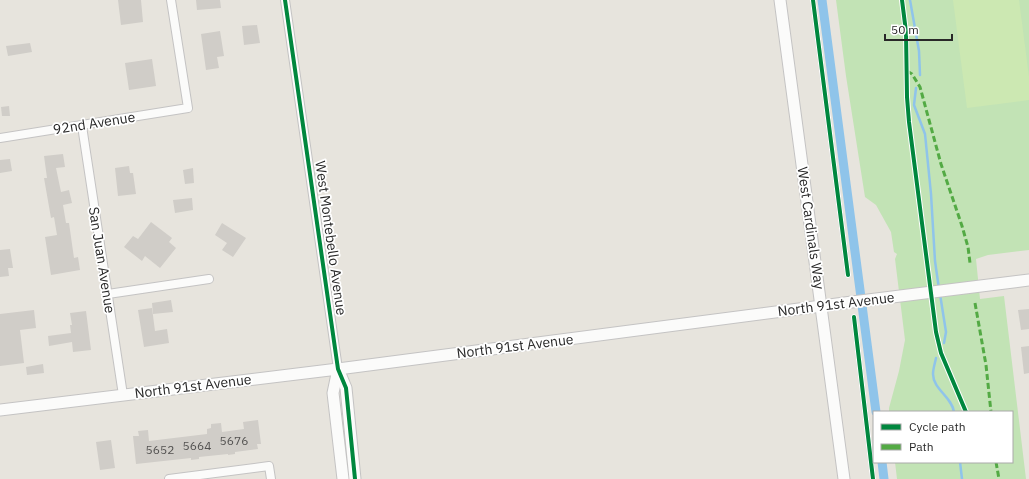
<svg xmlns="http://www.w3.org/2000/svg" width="1029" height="479" font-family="'IBM Plex Sans',sans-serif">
<rect width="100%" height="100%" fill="#e7e4dd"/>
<polygon fill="#c2e3b5" points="836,0 1029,0 1029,250 988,255 976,259 980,299 1004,296 1026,479 897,479 895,462 1012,462 1012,412 889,412 889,408 899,371 905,340 895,259 897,254 894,252 891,232 876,205 865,197 846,76"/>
<polygon fill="#cce8b2" points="953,0 1019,0 1029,77 1029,100 967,108"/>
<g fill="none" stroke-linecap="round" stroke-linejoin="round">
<g stroke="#8fc4ea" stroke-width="2.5">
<polyline points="910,0 919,51 920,75"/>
<polyline points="916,88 914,105 925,134 931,194 935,261 939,289"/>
<polyline points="940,294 946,332 944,343"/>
<path d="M936 358C935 363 933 369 933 374 933 389 952 397 954 412"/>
<polyline points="960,462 962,479"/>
</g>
<g stroke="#8fc4ea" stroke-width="9">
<polyline points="822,0 876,412"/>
<polyline points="882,462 884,479"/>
</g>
</g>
<g fill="#d0cdc8">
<polygon points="118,0 141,0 143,22 121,25"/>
<polygon points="196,0 220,0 221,8 197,10"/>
<polygon points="257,25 260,43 244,45 242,26"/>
<polygon points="220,31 224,56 217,57 219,68 206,70 201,34"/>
<polygon points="30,43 32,52 8,56 6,46"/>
<polygon points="152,59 156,86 129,90 125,63"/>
<polygon points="9,106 10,116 2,116 1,107"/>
<polygon points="63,154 65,167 56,168 61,192 69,190 72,203 63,205 66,223 69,223 74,258 78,257 80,270 51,275 45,237 57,235 54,217 51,218 44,178 47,178 44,156"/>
<polygon points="10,159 12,171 0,173 0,160"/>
<polygon points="129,166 130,173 133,173 136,194 118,196 115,168"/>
<polygon points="193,168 194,183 185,184 183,170"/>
<polygon points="192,198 193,210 175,213 173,200"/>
<polygon points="151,222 172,238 169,242 176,248 160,268 145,256 142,261 124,247 133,236 138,239"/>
<polygon points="222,223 246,238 233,257 222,250 227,243 215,235"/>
<polygon points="10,249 13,268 8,268 9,276 0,277 0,250"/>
<polygon points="171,300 173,312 153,314 152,303"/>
<polygon points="152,308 155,331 167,329 169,343 144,347 138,310"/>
<polygon points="1029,309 1029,329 1021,330 1018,310"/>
<polygon points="34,310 36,328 20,330 24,363 0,366 0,314"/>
<polygon points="86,311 91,350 73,352 72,342 49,346 48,336 71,333 70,325 72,325 70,313"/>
<polygon points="1029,346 1029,373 1024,374 1021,347"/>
<polygon points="43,364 44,373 27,375 26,367"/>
<polygon points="258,420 261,444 257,444 258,449 235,452 235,454 228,455 228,454 199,457 199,459 191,460 191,458 136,464 133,436 139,436 138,431 148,430 149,441 207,434 207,429 211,428 211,424 221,423 222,432 244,429 243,422"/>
<polygon points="111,440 115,468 100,470 96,442"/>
</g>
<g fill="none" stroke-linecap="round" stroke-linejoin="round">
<g stroke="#c4c3c3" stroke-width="6">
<g id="lane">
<polyline points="813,0 848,275"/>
<polyline points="854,317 873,479"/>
</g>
</g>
<g stroke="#c4c3c3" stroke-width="10">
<g id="street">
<polyline points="285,0 338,369"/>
<polyline points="82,126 123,395"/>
<polyline points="0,138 188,108 171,0"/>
<polyline points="108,294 209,279"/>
<polyline points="169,479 269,466 271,479"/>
</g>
</g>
<g stroke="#c4c3c3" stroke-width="13">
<g id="secondary">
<polyline points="780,0 844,479"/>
<polyline points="338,369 346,388 355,479"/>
<polyline points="338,369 333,393 343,479"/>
<polyline points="0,410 338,369 852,302 1029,280"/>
</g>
</g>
<use href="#lane" stroke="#fbfbfa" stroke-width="4"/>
<use href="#street" stroke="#fbfbfa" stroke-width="8"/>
<use href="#secondary" stroke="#fbfbfa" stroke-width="11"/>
<g stroke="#53aa44" stroke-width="3" stroke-dasharray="6 3" stroke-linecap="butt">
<polyline points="907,71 912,74 920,87 941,164 962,226 968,247 970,263"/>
<polyline points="975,303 986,365 991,412"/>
<polyline points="996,462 999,479"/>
</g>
<g stroke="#fff" stroke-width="6">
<g id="cycleway">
<polyline points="285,0 338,369 346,388 355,479"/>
<polyline points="813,0 848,275"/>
<polyline points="902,0 906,32 907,97 909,122 936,332 941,353 966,412"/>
<polyline points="854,317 873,479"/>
</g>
</g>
<use href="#cycleway" stroke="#00873e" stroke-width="4"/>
</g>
<g text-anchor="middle" stroke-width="3.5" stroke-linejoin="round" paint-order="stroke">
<g font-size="12" fill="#535251">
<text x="234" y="445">5676</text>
<text x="197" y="450">5664</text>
<text x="160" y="454">5652</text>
</g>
<g font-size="14" fill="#282828" stroke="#fff">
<text transform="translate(94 123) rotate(-9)" y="5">92nd Avenue</text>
<text transform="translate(811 228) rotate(82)" y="5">West Cardinals Way</text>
<text transform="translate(331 238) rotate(82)" y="5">West Montebello Avenue</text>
<text transform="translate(102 260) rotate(81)" y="5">San Juan Avenue</text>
<text transform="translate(836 304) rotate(-7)" y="5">North 91st Avenue</text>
<text transform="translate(515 346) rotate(-7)" y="5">North 91st Avenue</text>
<text transform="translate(193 386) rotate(-7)" y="5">North 91st Avenue</text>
</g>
</g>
<rect x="873" y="411" width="140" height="52" fill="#ffffff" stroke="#a9a9a9"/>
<rect x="881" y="424" width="20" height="6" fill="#00873e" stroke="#a9a9a9"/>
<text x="909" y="431" font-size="12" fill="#282828">Cycle path</text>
<rect x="881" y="444" width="20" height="6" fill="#53aa44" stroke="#a9a9a9"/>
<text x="909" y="451" font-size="12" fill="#282828">Path</text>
<path d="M885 34v6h67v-6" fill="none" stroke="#282828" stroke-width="2"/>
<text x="891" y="34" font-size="12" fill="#282828" stroke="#ffffff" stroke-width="3" paint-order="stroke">50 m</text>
</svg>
